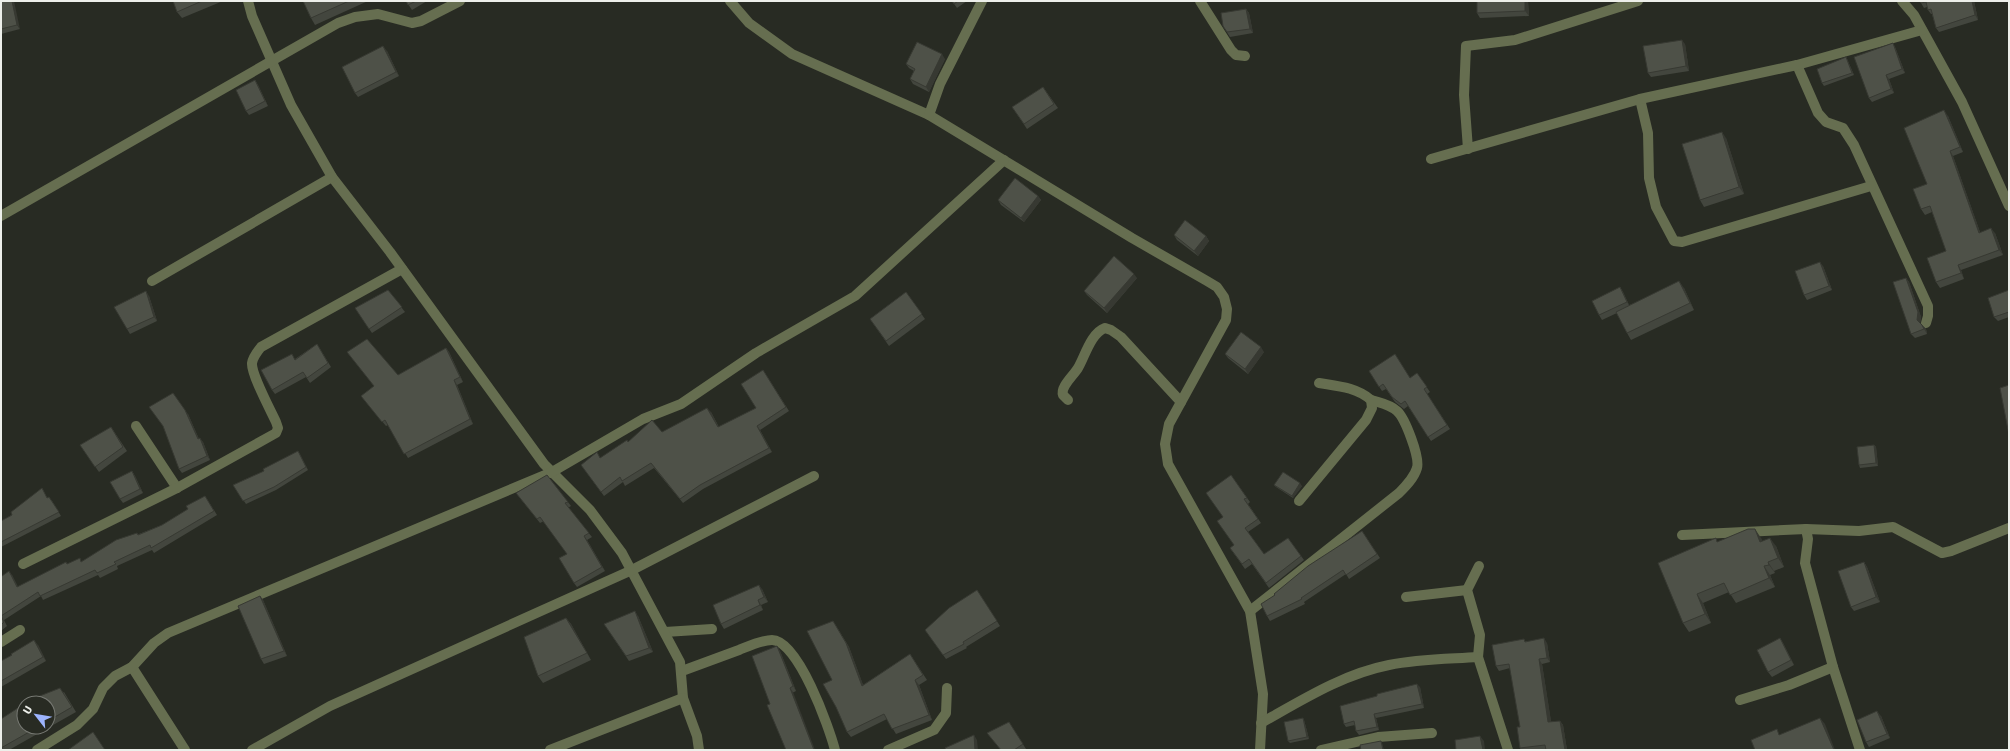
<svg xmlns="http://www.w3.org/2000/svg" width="2010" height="751" font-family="'Fira Sans',sans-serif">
<rect width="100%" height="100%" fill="#282b23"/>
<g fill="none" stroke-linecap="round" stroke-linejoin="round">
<g stroke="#666e50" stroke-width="10">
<path d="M1068 400 1063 395C1060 387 1074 375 1078 368 1085 356 1091 333 1105 328L1111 330 1121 337 1181 402"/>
<polyline points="1682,535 1806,529"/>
<polyline points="1406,597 1467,590"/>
<polyline points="665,632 712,629"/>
<polyline points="1478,657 1480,635 1467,590 1479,566"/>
</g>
<g stroke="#666e50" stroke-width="10">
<polyline points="248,1 252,16 291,105 332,177 390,252 544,464 590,510 622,553 680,662 683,698 697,736 699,750"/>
<polyline points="730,1 749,23 792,54 929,115 1132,238 1207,281 1217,287 1224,297 1227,309 1226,320 1169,424 1165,444 1168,464 1250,611 1263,694 1260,750"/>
<polyline points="1200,1 1231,50 1236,55 1245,56"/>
<polyline points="1902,1 1914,15 1962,102 2009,206"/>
<polyline points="1797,65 1818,113 1826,122 1843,128 1854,145 1928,306 1928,316 1926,323"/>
<polyline points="1640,99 1648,133 1649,178 1656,207 1674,241 1682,242 1871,186"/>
<polyline points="929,115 940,84 982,1"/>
<polyline points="1468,149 1464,95 1466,46 1515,40 1638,1"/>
<polyline points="1431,159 1640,99 1797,65 1922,30"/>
<polyline points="1,216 338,23 355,17 378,14 412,23 421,21 460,1"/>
<polyline points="152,281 332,177"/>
<polyline points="136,426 177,488"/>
<path d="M1299 501 1366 420 1372 408 1371 400C1356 387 1337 386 1319 383"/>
<path d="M23 564 177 488 276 433 278 428 276 422C271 411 251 374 252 363 253 357 257 352 261 347L402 269"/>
<path d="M1250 611 1399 493C1406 486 1414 478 1417 468 1420 457 1405 418 1397 411 1389 404 1380 403 1371 400"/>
<polyline points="1,642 20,630"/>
<polyline points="132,667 185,750"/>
<polyline points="1833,667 1860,750"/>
<path d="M682 671C701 664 720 657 739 650 749 646 762 640 772 640 798 640 829 727 835 750"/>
<polyline points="1740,700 1789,685 1833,667 1805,563 1808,539 1806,529 1859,531 1893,527 1942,553 1951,551 2009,528"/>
<path d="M1261 723C1302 700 1343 674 1389 665 1418 659 1449 659 1478 657L1508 750"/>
<polyline points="37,750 77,725 93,709 103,688 115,676 132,667 154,643 168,633 552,472 643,419 681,404 756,353 855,296 1004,160"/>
<polyline points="252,750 330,706 632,570 814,476"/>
<polyline points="550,750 683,698"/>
<polyline points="888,750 934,730 946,713 947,688"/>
<polyline points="1321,750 1378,737 1432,733"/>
</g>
</g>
<g fill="#43463e">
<polygon points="1,1 20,29 1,34"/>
<polygon points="173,1 223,1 182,18 177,12"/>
<polygon points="303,1 368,1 315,25 311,18"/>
<polygon points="406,1 427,1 412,10"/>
<polygon points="952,1 967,1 957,8"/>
<polygon points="1528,1 1529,16 1480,18 1477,13"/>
<polygon points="1920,1 1974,1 1978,20 1939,32 1936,28 1932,14 1931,14 1928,10 1927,7 1924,8 1921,3"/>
<polygon points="1246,9 1249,13 1253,33 1230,37 1223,26"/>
<polygon points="1685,44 1689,71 1651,77 1648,73"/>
<polygon points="1895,47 1905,73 1889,79 1894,93 1872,102 1869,98"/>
<polygon points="387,51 399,76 358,97 355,93"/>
<polygon points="1846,57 1847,59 1854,75 1824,86 1822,83"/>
<polygon points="945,59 929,92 913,84 910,79 914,71 909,68 906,64"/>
<polygon points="255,80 258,85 268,106 249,115 246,111"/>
<polygon points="1043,87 1058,108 1027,129 1012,107"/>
<polygon points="1948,116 1963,152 1953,156 1980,232 1995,233 2003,255 1961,270 1964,279 1940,288 1936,282 1946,251 1932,212 1925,215 1921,209 1927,184"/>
<polygon points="1726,138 1744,194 1704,207 1700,200"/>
<polygon points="1038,196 1041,200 1024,222 1001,205 998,200"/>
<polygon points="1174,235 1206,236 1209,241 1198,256 1177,240"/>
<polygon points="1823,266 1832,290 1807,300 1804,295"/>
<polygon points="1137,278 1107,313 1087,295 1084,291"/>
<polygon points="1906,278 1909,282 1921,317 1920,323 1926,329 1927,334 1915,338 1911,334"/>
<polygon points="1620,287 1623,292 1629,305 1684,288 1694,310 1631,340 1627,333 1617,313 1602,320 1599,315"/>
<polygon points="388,290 405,312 372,333 355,308"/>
<polygon points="2009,290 2009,317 1998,321 1994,317"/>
<polygon points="906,292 925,319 889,346 870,319"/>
<polygon points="149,296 157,321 130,334 127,329"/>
<polygon points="317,344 331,367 310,383 306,377 275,394 272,390 295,359"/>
<polygon points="446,348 449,352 463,382 457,385 473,424 408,458 388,425 386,426 361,396 374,386 347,352 398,375"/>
<polygon points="1264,352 1248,374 1228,358 1225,354"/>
<polygon points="763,370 789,411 760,430 772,452 703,489 683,503 654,468 625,486 623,482 604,496 581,465 601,458 628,442 662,432 711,412 719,427 756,408"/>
<polygon points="1369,371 1410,378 1417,373 1430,392 1427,394 1450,429 1431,441 1408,406 1404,409 1395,402 1386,389 1382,391"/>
<polygon points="188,414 199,439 203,442 210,460 182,473 179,469"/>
<polygon points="111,427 127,451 99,472 80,445"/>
<polygon points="1874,445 1876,447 1878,466 1860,468 1859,465"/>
<polygon points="298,451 308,470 276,490 246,504 233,485 264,471"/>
<polygon points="132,471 135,476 143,493 123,503 120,499"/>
<polygon points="1231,475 1250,502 1248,504 1261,523 1248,532 1264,554 1288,538 1304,560 1269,588 1252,564 1245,569 1230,548 1234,545"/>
<polygon points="1274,485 1302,486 1293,498 1276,487"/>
<polygon points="42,488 47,498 52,501 61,516 1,547 1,521 12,515"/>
<polygon points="516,493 568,502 571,506 568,508 592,537 587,540 605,571 577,587 574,583 567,554 544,521 540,523"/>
<polygon points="205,496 217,515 154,553 152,550 117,566 118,569 100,578 98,575 43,600 41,596 4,620 7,626 1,631 1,575 2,576 12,575 18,587 68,564 82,561 139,534 162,525 188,509"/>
<polygon points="1362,531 1380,558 1349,579 1346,574 1304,602 1305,604 1270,621 1267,616 1275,595"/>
<polygon points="1761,538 1762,541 1776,546 1784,567 1774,571 1775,573 1770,575 1775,587 1736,603 1729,592 1703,603 1711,623 1689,632 1683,623 1718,542"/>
<polygon points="1864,562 1867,567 1880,602 1854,611 1851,607"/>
<polygon points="762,589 768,602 761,605 763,610 724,629 721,624"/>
<polygon points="977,590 1000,626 966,647 967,648 946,659 925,630"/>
<polygon points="260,596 263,600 287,656 264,664 261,659"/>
<polygon points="638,616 653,652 629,661 604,624"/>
<polygon points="566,618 571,624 591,660 543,683 538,676"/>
<polygon points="833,621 849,647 863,685 910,654 927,680 919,685 932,720 896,734 887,719 851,737 847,732 832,680"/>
<polygon points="1780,638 1783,643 1794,665 1772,677 1768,672"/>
<polygon points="1526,641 1547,643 1550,662 1542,664 1551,722 1560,721 1563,725 1567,750 1546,750 1546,749 1541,750 1521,750 1520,748 1520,727 1510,668 1499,671 1496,666"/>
<polygon points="38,645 46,661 1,687 1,661"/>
<polygon points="777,646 780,651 796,691 770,704"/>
<polygon points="1420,687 1424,708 1376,718 1379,730 1359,735 1356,731 1355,725 1346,727 1344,724"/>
<polygon points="64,692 76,712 9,750 1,750 1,719 24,727 48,727 48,703"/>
<polygon points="1881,716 1890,738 1869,747 1866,742"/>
<polygon points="1304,720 1309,739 1290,743 1288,741"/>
<polygon points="1009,722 1026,749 1024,750 1001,750 987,733"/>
</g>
<g fill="#373932">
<polygon points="12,1 14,1 20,29 17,25"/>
<polygon points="1525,1 1528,1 1529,16 1525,11"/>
<polygon points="1972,1 1974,1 1978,20 1975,15"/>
<polygon points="1246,9 1249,13 1253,33 1250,29"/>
<polygon points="1682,40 1685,44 1689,71 1686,66"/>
<polygon points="1893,43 1895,47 1905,73 1902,69"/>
<polygon points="383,46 387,51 399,76 396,72"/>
<polygon points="942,54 945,59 929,92 926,87"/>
<polygon points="1846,57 1847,59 1854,75 1852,73"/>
<polygon points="1886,75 1889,79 1894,93 1891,89"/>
<polygon points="255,80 258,85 268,106 265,101"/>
<polygon points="1944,110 1948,116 1963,152 1960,147"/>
<polygon points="1722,132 1726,138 1744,194 1739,187"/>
<polygon points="1950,151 1953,156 1982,238 1979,233"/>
<polygon points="1038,196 1041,200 1024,222 1021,218"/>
<polygon points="1991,228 1995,233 2003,255 1999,250"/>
<polygon points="1206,236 1209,241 1198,256 1194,251"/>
<polygon points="1820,262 1823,266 1832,290 1829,286"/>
<polygon points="1958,265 1961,270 1964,279 1961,273"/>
<polygon points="1134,274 1137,278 1107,313 1104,308"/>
<polygon points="1906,278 1909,282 1921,317 1920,325 1917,320"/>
<polygon points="1679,281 1684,288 1694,310 1690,303"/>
<polygon points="1620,287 1623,292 1630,307 1627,302"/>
<polygon points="146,291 149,296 157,321 154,317"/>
<polygon points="1922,325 1926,329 1927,334 1924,329"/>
<polygon points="1261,347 1264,352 1248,374 1245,369"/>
<polygon points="446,348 449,352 463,382 460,377"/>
<polygon points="454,380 457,385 473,424 470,419"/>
<polygon points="707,408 711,412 721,432 718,427"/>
<polygon points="185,410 188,414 201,444 198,439"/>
<polygon points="757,426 760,430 772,452 769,448"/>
<polygon points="200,438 203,442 210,460 207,456"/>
<polygon points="1874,445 1876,447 1878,466 1876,463"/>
<polygon points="298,451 300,454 308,470 306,467"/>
<polygon points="132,471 135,476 143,493 140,489"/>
<polygon points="1300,483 1302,486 1293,498 1292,496"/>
<polygon points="1755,529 1761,538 1766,550 1760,542"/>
<polygon points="584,536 587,540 605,571 602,567"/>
<polygon points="1770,538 1776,546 1784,567 1778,558"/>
<polygon points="1768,562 1774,571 1775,573 1769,565"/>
<polygon points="1864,562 1867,567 1880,602 1876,597"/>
<polygon points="1764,566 1770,575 1775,587 1769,578"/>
<polygon points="9,571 12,575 20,591 17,587"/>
<polygon points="759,585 762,589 768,602 764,597"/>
<polygon points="1697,594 1703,603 1711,623 1705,614"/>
<polygon points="260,596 263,600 287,656 284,651"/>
<polygon points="758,600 761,605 763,610 760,605"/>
<polygon points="635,611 638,616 653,652 649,648"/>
<polygon points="566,618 571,624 591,660 587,653"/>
<polygon points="833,621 849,647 865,690 862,686"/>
<polygon points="1544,638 1547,643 1550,662 1547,658"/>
<polygon points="1780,638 1783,643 1794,665 1791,660"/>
<polygon points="34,640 38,645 46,661 43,657"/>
<polygon points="777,646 780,651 796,691 793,686"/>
<polygon points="1539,659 1542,664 1552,727 1548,722"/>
<polygon points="915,680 919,685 932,720 929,715"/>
<polygon points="1417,684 1420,687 1424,708 1422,704"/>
<polygon points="790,688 793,692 815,750 814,750"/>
<polygon points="1877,711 1881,716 1890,738 1887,734"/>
<polygon points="1374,714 1376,718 1379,730 1377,727"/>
<polygon points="1303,718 1304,720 1309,739 1307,737"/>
<polygon points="1820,718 1825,724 1835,750 1834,750"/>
<polygon points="1560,721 1563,725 1567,750 1565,750"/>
<polygon points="974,735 977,740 978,750 975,750"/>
<polygon points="1480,736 1484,741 1485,750 1483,750"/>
<polygon points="1381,741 1382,743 1384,750 1383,750"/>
</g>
<g fill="#4e5148" stroke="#373932">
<polygon points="1,1 12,1 17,25 1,29"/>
<polygon points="173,1 202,1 177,12"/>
<polygon points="303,1 349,1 311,18"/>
<polygon points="406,1 416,1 408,5"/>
<polygon points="952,1 958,1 954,4"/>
<polygon points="1477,1 1525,1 1525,11 1477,13"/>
<polygon points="1920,1 1972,1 1975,15 1936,28 1931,9 1928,10 1926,2 1921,3"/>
<polygon points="1246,9 1250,29 1227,32 1223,26 1221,13"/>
<polygon points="1682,40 1686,66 1648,73 1643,46"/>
<polygon points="917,42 942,54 926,87 910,79 915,69 906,64"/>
<polygon points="1893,43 1902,69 1886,75 1891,89 1869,98 1854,57"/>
<polygon points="383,46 396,72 355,93 342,67"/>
<polygon points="1846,57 1852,73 1822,83 1817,69"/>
<polygon points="255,80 265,101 246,111 236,90"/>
<polygon points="1043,87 1054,104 1024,124 1012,107"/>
<polygon points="1944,110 1960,147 1950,151 1979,233 1991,228 1999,250 1958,265 1961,273 1936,282 1927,258 1946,251 1930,206 1921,209 1913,189 1927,184 1904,128"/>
<polygon points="1722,132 1739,187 1700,200 1682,144"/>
<polygon points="1015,178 1038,196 1021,218 998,200"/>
<polygon points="1185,220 1206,236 1194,251 1174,235"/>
<polygon points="1114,256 1134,274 1104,308 1084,291"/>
<polygon points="1820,262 1829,286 1804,295 1795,271"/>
<polygon points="1906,278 1918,312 1917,320 1922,325 1924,329 1911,334 1893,282"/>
<polygon points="1679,281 1690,303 1627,333 1616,312"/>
<polygon points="1620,287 1627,302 1599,315 1592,301"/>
<polygon points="388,290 402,307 369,329 355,308"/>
<polygon points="2009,290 2009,312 1994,317 1988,298"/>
<polygon points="146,291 154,317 127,329 114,307"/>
<polygon points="906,292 922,314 886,341 870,319"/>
<polygon points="1241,332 1261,347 1245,369 1225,354"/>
<polygon points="367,339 398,375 446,348 460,377 454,380 470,419 404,454 385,420 382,422 361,396 374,386 347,352"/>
<polygon points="317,344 328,363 307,378 303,372 272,390 261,370 292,354 295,360"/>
<polygon points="1395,354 1410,378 1417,373 1427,387 1424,389 1447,425 1428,437 1405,401 1401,404 1392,397 1383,384 1379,387 1369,371"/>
<polygon points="763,370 786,407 757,426 769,448 700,485 680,499 651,463 622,481 620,477 601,492 581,465 597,452 600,458 627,440 628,442 652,420 662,432 707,408 718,427 756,408 741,384"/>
<polygon points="2009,385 2009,435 2000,388"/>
<polygon points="173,393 185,410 198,439 200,438 207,456 179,469 163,426 149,407"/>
<polygon points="111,427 123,447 95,467 80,445"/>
<polygon points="1874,445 1876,463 1859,465 1857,447"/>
<polygon points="298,451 306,467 274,487 243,501 233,485 264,471 263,469"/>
<polygon points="132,471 140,489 120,499 110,482"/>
<polygon points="1283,472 1300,483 1292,496 1274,485"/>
<polygon points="547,475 568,502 565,503 589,533 584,536 602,567 574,583 559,558 567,554 540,517 537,519 516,493"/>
<polygon points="1231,475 1247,498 1244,499 1258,519 1245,528 1264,554 1288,538 1301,556 1266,583 1249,559 1242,564 1230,548 1234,545 1217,521 1223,517 1206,493"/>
<polygon points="42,488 47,498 49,497 59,512 1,542 1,521 12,515 11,512"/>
<polygon points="205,496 214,511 151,548 150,545 114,562 116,564 97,573 95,570 40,596 38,592 1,616 4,622 1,625 1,575 2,576 9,571 17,587 66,562 67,564 80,558 81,562 116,540 137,533 138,535 162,525 188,509 186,506"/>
<polygon points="1748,529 1755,529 1760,542 1770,538 1778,558 1768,562 1769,565 1764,566 1769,578 1730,595 1724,583 1697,594 1705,614 1683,623 1658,563 1716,538 1717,542"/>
<polygon points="1362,531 1377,554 1346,575 1343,570 1301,598 1302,599 1267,616 1261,604 1275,595 1274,594 1308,566"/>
<polygon points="1864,562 1876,597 1851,607 1838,571"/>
<polygon points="759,585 764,597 758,600 760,605 721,624 713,605"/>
<polygon points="977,590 997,621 963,642 964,644 943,655 925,630 949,608"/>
<polygon points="260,596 284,651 261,659 238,606"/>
<polygon points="635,611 649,648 626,656 604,624"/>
<polygon points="566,618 587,653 538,676 524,637"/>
<polygon points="833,621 846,643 862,686 910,654 923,675 915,680 929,715 892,729 884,714 847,732 836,707 823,684 832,680 807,631"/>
<polygon points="1544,638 1547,658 1539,659 1548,722 1560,721 1565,750 1546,750 1545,745 1520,748 1517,727 1520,727 1509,664 1496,666 1492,645 1524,639 1525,642"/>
<polygon points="1780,638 1791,660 1768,672 1757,650"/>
<polygon points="34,640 43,657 1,681 1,661 12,655 11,654"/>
<polygon points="777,646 793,686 790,688 814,750 786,750 767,705 770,704 752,656"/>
<polygon points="1417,684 1422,704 1374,714 1377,727 1356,731 1354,721 1344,724 1340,706 1377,696 1377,694"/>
<polygon points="60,688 72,707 48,721 48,703 26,703 32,699"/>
<polygon points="24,704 24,727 38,727 1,748 1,719"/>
<polygon points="1877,711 1887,734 1866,742 1857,720"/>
<polygon points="1303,718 1307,737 1288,741 1284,722"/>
<polygon points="1820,718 1834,750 1755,750 1751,740 1777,729 1779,735"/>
<polygon points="1009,722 1023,744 1014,750 1001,750 987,733"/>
<polygon points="93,732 105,750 68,750"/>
<polygon points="974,735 975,750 946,750 945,748"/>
<polygon points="1480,736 1483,750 1456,750 1455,740"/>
<polygon points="1381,741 1383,750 1361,750 1360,745"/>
</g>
<rect width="2010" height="751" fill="none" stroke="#edefea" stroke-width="4"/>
<g transform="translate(36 715) rotate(301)"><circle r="19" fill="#282b23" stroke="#777973"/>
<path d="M0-3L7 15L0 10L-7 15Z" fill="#9db4fd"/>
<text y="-6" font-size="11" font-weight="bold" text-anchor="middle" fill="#edefea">U</text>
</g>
</svg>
